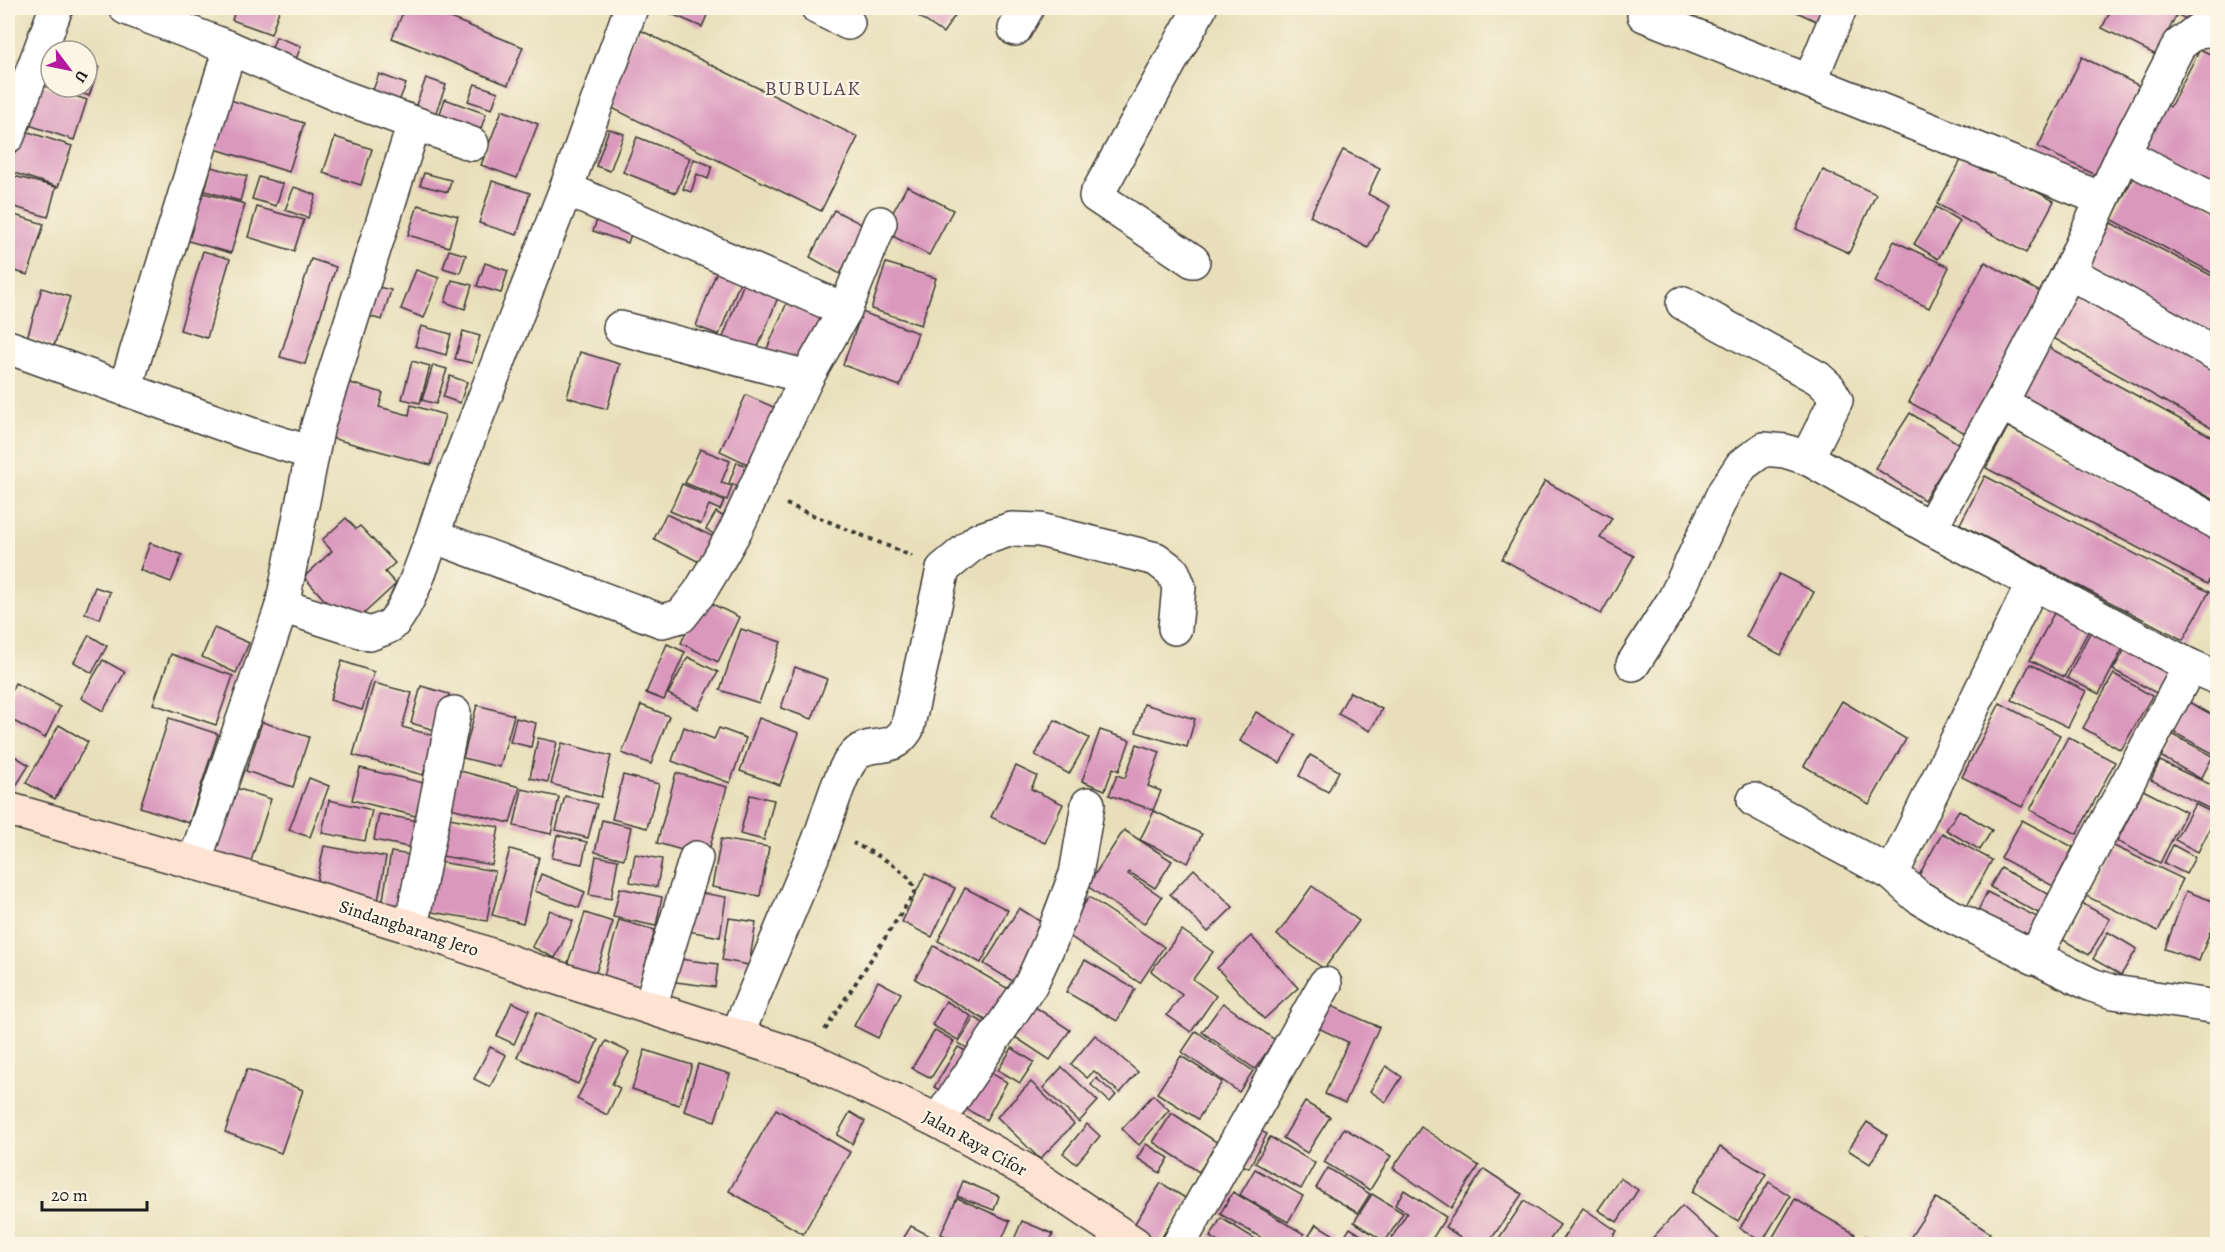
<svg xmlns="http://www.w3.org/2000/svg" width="2225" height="1252" font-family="Alegreya,serif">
<rect width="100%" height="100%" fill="#fcf5e5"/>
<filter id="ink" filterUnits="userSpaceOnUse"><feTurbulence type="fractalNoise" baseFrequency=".0167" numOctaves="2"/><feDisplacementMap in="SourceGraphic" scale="12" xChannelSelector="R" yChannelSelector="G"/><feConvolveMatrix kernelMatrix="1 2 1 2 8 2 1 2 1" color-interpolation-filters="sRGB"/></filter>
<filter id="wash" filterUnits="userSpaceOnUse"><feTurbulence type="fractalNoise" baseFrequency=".008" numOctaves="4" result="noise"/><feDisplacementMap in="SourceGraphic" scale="24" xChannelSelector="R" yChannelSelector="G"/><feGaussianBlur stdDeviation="1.35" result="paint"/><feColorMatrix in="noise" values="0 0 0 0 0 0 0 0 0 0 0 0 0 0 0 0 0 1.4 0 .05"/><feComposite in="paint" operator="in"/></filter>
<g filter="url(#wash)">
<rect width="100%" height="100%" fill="#e8dfba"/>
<g id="blocks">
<g fill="#da98bd">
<polygon points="236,8 280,8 271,34 232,20"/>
<polygon points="405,8 425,8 523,47 508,85 392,38"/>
<polygon points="658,8 710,8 702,27"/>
<polygon points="910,8 960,8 943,33 908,9"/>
<polygon points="1788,8 1822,8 1816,21"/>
<polygon points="2112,8 2180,8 2156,55 2102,28"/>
<polygon points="2182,8 2205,8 2196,24 2178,15"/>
<polygon points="638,29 858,137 821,211 602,103"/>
<polygon points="276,37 301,46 292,70 267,61"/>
<polygon points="2200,49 2218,58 2218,191 2142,151 2167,105 2170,107"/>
<polygon points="2082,57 2142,87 2098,176 2038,147"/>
<polygon points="87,63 99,67 89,96 65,87 87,87"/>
<polygon points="379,74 406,84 396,109 370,98"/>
<polygon points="426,78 446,85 433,120 413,113"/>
<polygon points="36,83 87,100 74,140 23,123"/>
<polygon points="475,84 498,92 492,109 468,101"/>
<polygon points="224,98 304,123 289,172 209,147"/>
<polygon points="445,99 486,114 477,140 436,125"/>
<polygon points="502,110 538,124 517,178 481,165"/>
<polygon points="609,129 624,134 610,171 596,166"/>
<polygon points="22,130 72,146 58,187 8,171"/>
<polygon points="335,137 372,149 361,185 323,173"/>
<polygon points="637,137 690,158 676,193 623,172"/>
<polygon points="1343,150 1380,168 1368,194 1390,206 1368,248 1310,216"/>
<polygon points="1965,153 2054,201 2026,253 1937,204"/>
<polygon points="694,159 712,166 708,179 697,174 691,192 683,189"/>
<polygon points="211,167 247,176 240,201 205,191"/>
<polygon points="2138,169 2218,210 2218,276 2111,219"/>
<polygon points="1823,170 1876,194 1849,253 1796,229"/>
<polygon points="424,173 451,180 448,192 420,185"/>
<polygon points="10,175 56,187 48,217 8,205 8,185"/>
<polygon points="259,177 283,184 276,206 252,199"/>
<polygon points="492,181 530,193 517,235 479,223"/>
<polygon points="907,186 953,210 929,255 883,231"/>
<polygon points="294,187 316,195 308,218 285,210"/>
<polygon points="192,190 245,204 231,253 178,238"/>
<polygon points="418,205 458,216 449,247 408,235"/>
<polygon points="257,207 304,220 294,251 248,237"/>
<polygon points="1936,207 1960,221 1938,259 1914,244"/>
<polygon points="601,209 635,221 628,243 593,231"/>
<polygon points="834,210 865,226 840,274 810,257"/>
<polygon points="8,213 44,224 28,275 8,269"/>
<polygon points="2111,223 2218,279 2218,344 2084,274"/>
<polygon points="1894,241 1949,267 1929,308 1875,282"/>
<polygon points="449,250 466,255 460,273 443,268"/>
<polygon points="203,251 230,259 207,338 180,330"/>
<polygon points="311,259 336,267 305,364 280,357"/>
<polygon points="721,260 745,269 719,335 696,326"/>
<polygon points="1985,262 2042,293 1965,433 1909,402"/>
<polygon points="485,263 508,271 501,293 477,286"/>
<polygon points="886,263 936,278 921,325 871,309"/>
<polygon points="416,270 439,278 424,318 401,309"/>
<polygon points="748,272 783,285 756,352 722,340"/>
<polygon points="452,280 472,285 465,309 445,302"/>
<polygon points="370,285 391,290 382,320 362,314"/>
<polygon points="42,288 70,297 54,346 27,338"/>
<polygon points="2077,289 2218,368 2218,432 2050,336"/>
<polygon points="792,291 828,305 802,367 766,351"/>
<polygon points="862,312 918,333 900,386 843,365"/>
<polygon points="421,326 451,334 446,355 415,346"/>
<polygon points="463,331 480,336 472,363 455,359"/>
<polygon points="2044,345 2218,440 2218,502 2018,393"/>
<polygon points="580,352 620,364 607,409 567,397"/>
<polygon points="412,361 430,366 420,403 402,399"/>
<polygon points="433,365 447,369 436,404 422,400"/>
<polygon points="450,376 467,382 460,403 443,397"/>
<polygon points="347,382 383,393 379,407 409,415 411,405 445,415 431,465 331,438"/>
<polygon points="746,395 780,410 754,467 720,451"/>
<polygon points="1910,413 1959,444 1924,500 1875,468"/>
<polygon points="2008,427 2218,537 2218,564 2207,584 1986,468"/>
<polygon points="700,449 730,461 721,483 732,486 727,500 685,483"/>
<polygon points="737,462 753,469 745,489 729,483"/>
<polygon points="1985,476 2209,592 2183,640 1960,524"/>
<polygon points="1545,481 1612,518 1600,538 1634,556 1601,614 1502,559"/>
<polygon points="682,484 724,501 720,510 709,505 701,524 670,511"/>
<polygon points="716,512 729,520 718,537 706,529"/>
<polygon points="666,514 718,539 705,565 654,539"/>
<polygon points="346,518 356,529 360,526 395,563 385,572 396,584 357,620 345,608 338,615 304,577 332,551 322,540"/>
<polygon points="150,543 182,555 171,582 140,570"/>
<polygon points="1779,574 1814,592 1781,655 1746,637"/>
<polygon points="95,587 110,592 100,619 85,613"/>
<polygon points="702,599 739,617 718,662 681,643"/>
<polygon points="2057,607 2092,624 2064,677 2030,660"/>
<polygon points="2093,627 2125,644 2099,694 2067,678"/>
<polygon points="214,628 249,643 236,673 202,657"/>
<polygon points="741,629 781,642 759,703 720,690"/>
<polygon points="89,635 107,646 92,673 74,662"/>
<polygon points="667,644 685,652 664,700 646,693"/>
<polygon points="2128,644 2174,668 2160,695 2113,670"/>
<polygon points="171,654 233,676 216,725 153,704"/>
<polygon points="688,657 718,672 698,709 668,694"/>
<polygon points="103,660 125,672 103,711 81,698"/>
<polygon points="342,661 374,672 362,710 330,700"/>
<polygon points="2030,664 2086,691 2068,727 2012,700"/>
<polygon points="795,667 827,679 812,719 781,708"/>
<polygon points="2114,674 2152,696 2121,750 2083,728"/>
<polygon points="15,683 60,707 45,738 8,718 8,698"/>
<polygon points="374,683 412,693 402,727 435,736 423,775 353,755"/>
<polygon points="421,686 449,694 438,731 411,723"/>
<polygon points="1350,692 1382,709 1370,731 1338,714"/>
<polygon points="1842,701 1906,739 1869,804 1804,766"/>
<polygon points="2189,702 2218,718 2218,756 2173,732"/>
<polygon points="2000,703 2060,735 2022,807 1962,777"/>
<polygon points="1144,704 1195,719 1187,747 1136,732"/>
<polygon points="477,705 514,715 500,767 463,758"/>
<polygon points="641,705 669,716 651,764 622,753"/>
<polygon points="1256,712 1296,735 1280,763 1240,741"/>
<polygon points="169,718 218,734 189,823 140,807"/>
<polygon points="516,718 536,723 531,747 510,742"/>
<polygon points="759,718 799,733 780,785 740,771"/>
<polygon points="1055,720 1089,738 1069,774 1035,755"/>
<polygon points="262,722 309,737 293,787 246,771"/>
<polygon points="59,725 88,742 55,799 26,783"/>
<polygon points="684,727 714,739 719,728 746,738 730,783 672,761"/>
<polygon points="1100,730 1130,740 1119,771 1113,768 1105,790 1082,781"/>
<polygon points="2172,734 2213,756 2201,779 2160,756"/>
<polygon points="2068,737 2115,762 2077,834 2030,810"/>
<polygon points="538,738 557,742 548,782 530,778"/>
<polygon points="562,743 611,756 601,797 551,784"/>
<polygon points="1137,744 1160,752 1148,786 1161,791 1153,810 1109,795 1117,775 1125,778"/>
<polygon points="8,752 29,765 8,799"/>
<polygon points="1310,755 1339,771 1328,792 1299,776"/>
<polygon points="2160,761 2218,788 2218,804 2214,811 2151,780"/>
<polygon points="1016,766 1037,776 1031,789 1063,804 1045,843 991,817"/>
<polygon points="360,768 424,783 416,816 352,800"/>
<polygon points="453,769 520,787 510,823 443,806"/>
<polygon points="676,773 727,787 707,857 657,843"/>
<polygon points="623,775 659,784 647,828 612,819"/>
<polygon points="309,778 329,786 310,837 289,830"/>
<polygon points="233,787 271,799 250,864 213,852"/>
<polygon points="522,789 559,797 551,834 514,826"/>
<polygon points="2143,790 2186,812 2160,863 2117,841"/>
<polygon points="750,795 774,800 764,840 740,834"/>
<polygon points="565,796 597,804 588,838 556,830"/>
<polygon points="329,800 372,810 365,841 322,833"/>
<polygon points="2195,804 2217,815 2198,852 2175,840"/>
<polygon points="1959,810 1992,830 1980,850 1946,830"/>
<polygon points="1154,811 1202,834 1188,863 1140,840"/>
<polygon points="379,814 419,821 413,848 374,840"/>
<polygon points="438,816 499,827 492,865 431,854"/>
<polygon points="602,820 631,827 624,859 595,852"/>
<polygon points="2022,820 2073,847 2053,886 2001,858"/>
<polygon points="1124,830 1172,861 1155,888 1129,872 1128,874 1162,897 1144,924 1087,886"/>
<polygon points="1942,833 1992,860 1967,906 1917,879"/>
<polygon points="557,835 587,842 582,864 552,858"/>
<polygon points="721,839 769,847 760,896 712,887"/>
<polygon points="2112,845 2183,879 2158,931 2086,896"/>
<polygon points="2173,845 2195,857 2186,874 2164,863"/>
<polygon points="324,846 386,857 378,901 315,890"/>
<polygon points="510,849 539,857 523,923 492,915"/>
<polygon points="391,852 417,856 407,909 382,905"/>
<polygon points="635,854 662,859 657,887 630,882"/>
<polygon points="596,856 618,860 611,899 589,895"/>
<polygon points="427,860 495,871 487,921 419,910"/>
<polygon points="2001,868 2050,895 2040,914 1990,887"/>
<polygon points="1194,869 1233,907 1208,932 1170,894"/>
<polygon points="541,874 585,892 579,908 535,891"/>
<polygon points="925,874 955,888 932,937 902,922"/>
<polygon points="1312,886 1359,921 1324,969 1277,935"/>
<polygon points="620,888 662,897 656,926 613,917"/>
<polygon points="965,888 1008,910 981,963 938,941"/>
<polygon points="689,891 726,897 720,937 683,930"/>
<polygon points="2186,891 2218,903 2218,910 2199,961 2165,949"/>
<polygon points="1987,892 2039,918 2028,939 1977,913"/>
<polygon points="1089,897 1164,947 1140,983 1065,933"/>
<polygon points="2080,902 2110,919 2089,955 2060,938"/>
<polygon points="1019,908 1052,929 1019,985 984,964"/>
<polygon points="550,910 573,921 555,958 532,947"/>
<polygon points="585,913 613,922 594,978 566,968"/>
<polygon points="729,918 756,922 749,965 722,960"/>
<polygon points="619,920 655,930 638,993 602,983"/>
<polygon points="1182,930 1213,952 1193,979 1216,996 1191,1032 1167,1015 1182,995 1151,971"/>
<polygon points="2108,932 2137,949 2121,975 2093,959"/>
<polygon points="1251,936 1298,988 1264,1019 1217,968"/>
<polygon points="934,946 1012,991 992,1024 915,979"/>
<polygon points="671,958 718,964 715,987 668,981"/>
<polygon points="1085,960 1135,989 1117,1021 1066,992"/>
<polygon points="878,981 901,993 878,1038 854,1026"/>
<polygon points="946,1001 971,1016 958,1040 932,1025"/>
<polygon points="512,1002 529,1010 514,1044 497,1036"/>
<polygon points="1223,1003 1275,1040 1255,1069 1202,1032"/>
<polygon points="1327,1004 1379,1027 1345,1103 1325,1094 1348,1042 1316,1027"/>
<polygon points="1032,1005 1070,1030 1050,1060 1012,1035"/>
<polygon points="537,1012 598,1040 578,1084 517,1057"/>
<polygon points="974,1017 991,1028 977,1053 958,1043"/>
<polygon points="935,1030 954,1041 931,1078 912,1068"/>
<polygon points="1196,1031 1253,1071 1239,1092 1182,1052"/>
<polygon points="1095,1035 1138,1072 1120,1093 1094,1071 1087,1078 1071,1064"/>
<polygon points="606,1041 629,1052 612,1084 620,1088 607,1115 577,1099"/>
<polygon points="490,1047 506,1055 490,1087 474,1079"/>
<polygon points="958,1047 975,1056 951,1097 934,1087"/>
<polygon points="1012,1048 1034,1062 1020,1083 998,1070"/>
<polygon points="645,1050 692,1065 679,1105 632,1089"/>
<polygon points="1181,1056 1222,1082 1198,1119 1157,1093"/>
<polygon points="698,1064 730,1074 715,1121 684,1111"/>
<polygon points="1386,1066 1402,1077 1386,1102 1370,1091"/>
<polygon points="1062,1067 1098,1101 1079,1122 1043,1088"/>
<polygon points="247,1069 303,1090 281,1153 225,1132"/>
<polygon points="987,1071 1007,1082 986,1120 966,1109"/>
<polygon points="1096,1078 1116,1095 1110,1102 1091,1085"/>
<polygon points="1031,1082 1074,1124 1040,1159 997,1117"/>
<polygon points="1153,1095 1169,1110 1139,1145 1122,1129"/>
<polygon points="1305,1102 1330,1117 1307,1153 1283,1138"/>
<polygon points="776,1109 850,1152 803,1234 729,1191"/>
<polygon points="850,1112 865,1121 852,1144 837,1135"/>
<polygon points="1172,1113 1218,1143 1199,1172 1153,1142"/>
<polygon points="1867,1122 1887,1135 1870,1164 1848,1150"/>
<polygon points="1087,1124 1100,1136 1076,1164 1063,1153"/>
<polygon points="1248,1125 1267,1134 1249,1168 1230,1159"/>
<polygon points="1421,1127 1479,1166 1451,1208 1393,1168"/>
<polygon points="1344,1128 1391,1156 1370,1190 1324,1162"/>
<polygon points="1270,1137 1315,1163 1301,1189 1255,1163"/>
<polygon points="1146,1144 1169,1158 1160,1173 1137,1158"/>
<polygon points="1720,1147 1766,1174 1738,1221 1692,1192"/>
<polygon points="1328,1168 1370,1194 1358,1213 1316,1188"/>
<polygon points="1255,1169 1303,1196 1288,1222 1240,1195"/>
<polygon points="1484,1169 1522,1194 1488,1244 1471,1244 1445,1227"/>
<polygon points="1620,1178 1638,1190 1617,1222 1598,1210"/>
<polygon points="963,1181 999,1196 994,1210 957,1196"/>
<polygon points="1769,1182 1790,1196 1762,1242 1740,1228"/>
<polygon points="1161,1183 1187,1199 1158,1243 1133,1226"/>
<polygon points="1404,1190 1446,1217 1429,1244 1394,1244 1389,1242 1407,1213 1395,1205"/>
<polygon points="1233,1192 1304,1234 1297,1244 1272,1244 1220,1214"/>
<polygon points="1372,1194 1403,1213 1385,1242 1354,1222"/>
<polygon points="957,1198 1010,1221 1000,1244 966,1244 941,1234"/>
<polygon points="1936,1198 1990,1233 1982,1244 1906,1244"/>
<polygon points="1795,1199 1855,1234 1849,1244 1775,1244 1770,1242"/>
<polygon points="1524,1201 1560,1225 1547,1244 1495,1244"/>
<polygon points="1682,1206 1721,1241 1718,1244 1647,1244"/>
<polygon points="1583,1208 1617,1231 1608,1244 1559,1244"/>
<polygon points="1221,1218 1262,1243 1260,1244 1221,1244 1210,1237"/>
<polygon points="1022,1221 1053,1234 1048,1244 1012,1244"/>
<polygon points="1316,1224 1334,1235 1328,1244 1304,1244"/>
<polygon points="911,1226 945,1244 900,1244"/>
<polygon points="1350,1228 1375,1244 1340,1244"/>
<polygon points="1865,1236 1880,1244 1860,1244"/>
</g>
</g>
</g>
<g filter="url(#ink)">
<use href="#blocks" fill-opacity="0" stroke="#3b3934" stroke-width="1.5"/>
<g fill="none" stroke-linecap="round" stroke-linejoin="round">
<g stroke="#3b3934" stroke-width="36">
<g id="street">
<polyline points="126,8 230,48 340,96 472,144"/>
<polyline points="818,8 848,23"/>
<polyline points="1644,15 2102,199"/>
<polyline points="1015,29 1027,8"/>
<polyline points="2218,29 2197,31 2179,45 2123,154 2069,272 2001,403 1930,528 2190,666 2218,678"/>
<polyline points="1810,81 1840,8"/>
<polyline points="8,136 56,8"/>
<polyline points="2123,154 2218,202"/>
<polyline points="566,189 845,310"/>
<polyline points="1193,261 1096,196 1200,8"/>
<polyline points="2069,272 2218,355"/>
<polyline points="1683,303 1818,378 1829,388 1836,400 1807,458"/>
<polyline points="620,328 807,377 845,310 880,223"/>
<polyline points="8,347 253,435 312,453"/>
<polyline points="125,389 230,48"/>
<polyline points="2001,403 2218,523"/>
<polyline points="433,536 662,621 681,616 699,593 713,570 736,529 807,377"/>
<path d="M282 606 370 634C376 631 386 629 391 625 412 606 436 525 446 496L566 189 631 8"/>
<polyline points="1633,664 1675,598 1724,492 1742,465 1764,449 1785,451 1807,458 1930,528"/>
<polyline points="1754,800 1892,874 1917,896 1945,913 2092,985 2113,992 2218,1007"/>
<polyline points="194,863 282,606 318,425 414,124"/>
<polyline points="1892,874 2033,583"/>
<polyline points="411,927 454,713"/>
<polyline points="2034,958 2190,666"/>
<polyline points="650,1007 696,858"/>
<path d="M737 1035C764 971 791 908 817 845 827 822 837 779 851 760 868 735 889 758 907 729L943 569 978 540 1012 529 1040 530 1156 559 1173 572 1179 587 1175 628"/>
<polyline points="938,1121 1031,984 1051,940 1076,874 1088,804"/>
<polyline points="1179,1244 1325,984"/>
</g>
</g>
<g stroke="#3b3934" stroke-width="36">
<polyline id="secondary" points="8,809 296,892 411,927 542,973 806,1058 938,1121 1025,1170 1135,1244"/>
</g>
<g stroke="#3b3934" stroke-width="4" stroke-dasharray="4.5 4.5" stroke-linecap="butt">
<polyline points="786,504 912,556"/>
<path d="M825 1030 915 892C913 870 872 853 853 843"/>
</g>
<use href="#street" stroke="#fff" stroke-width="33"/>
<use href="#secondary" stroke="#fee3d2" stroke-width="33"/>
</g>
</g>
<g text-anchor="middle" stroke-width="4.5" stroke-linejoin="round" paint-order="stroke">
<g font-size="18" fill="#1c1c1c" stroke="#fcf5e5">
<text transform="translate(409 928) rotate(18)" y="6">Sindangbarang Jero</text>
<text transform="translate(975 1143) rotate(29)" y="6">Jalan Raya Cifor</text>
</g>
<g font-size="20" letter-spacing="1.5" fill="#5e4754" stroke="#fcf5e5">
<text x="813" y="95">BUBULAK</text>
</g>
</g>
<rect width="2225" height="1252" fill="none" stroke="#fcf5e5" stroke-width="30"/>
<g transform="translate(69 69) rotate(122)"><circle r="28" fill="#fcf5e5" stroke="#a29e95" stroke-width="1.5"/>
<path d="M0-4.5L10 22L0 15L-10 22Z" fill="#b5179e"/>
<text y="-9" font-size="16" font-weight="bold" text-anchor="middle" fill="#1c1c1c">U</text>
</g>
<path d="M42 1201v9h105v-9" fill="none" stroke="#1c1c1c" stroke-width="3"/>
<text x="51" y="1201" font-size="18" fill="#1c1c1c" stroke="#fcf5e5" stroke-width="4.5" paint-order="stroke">20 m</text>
</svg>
